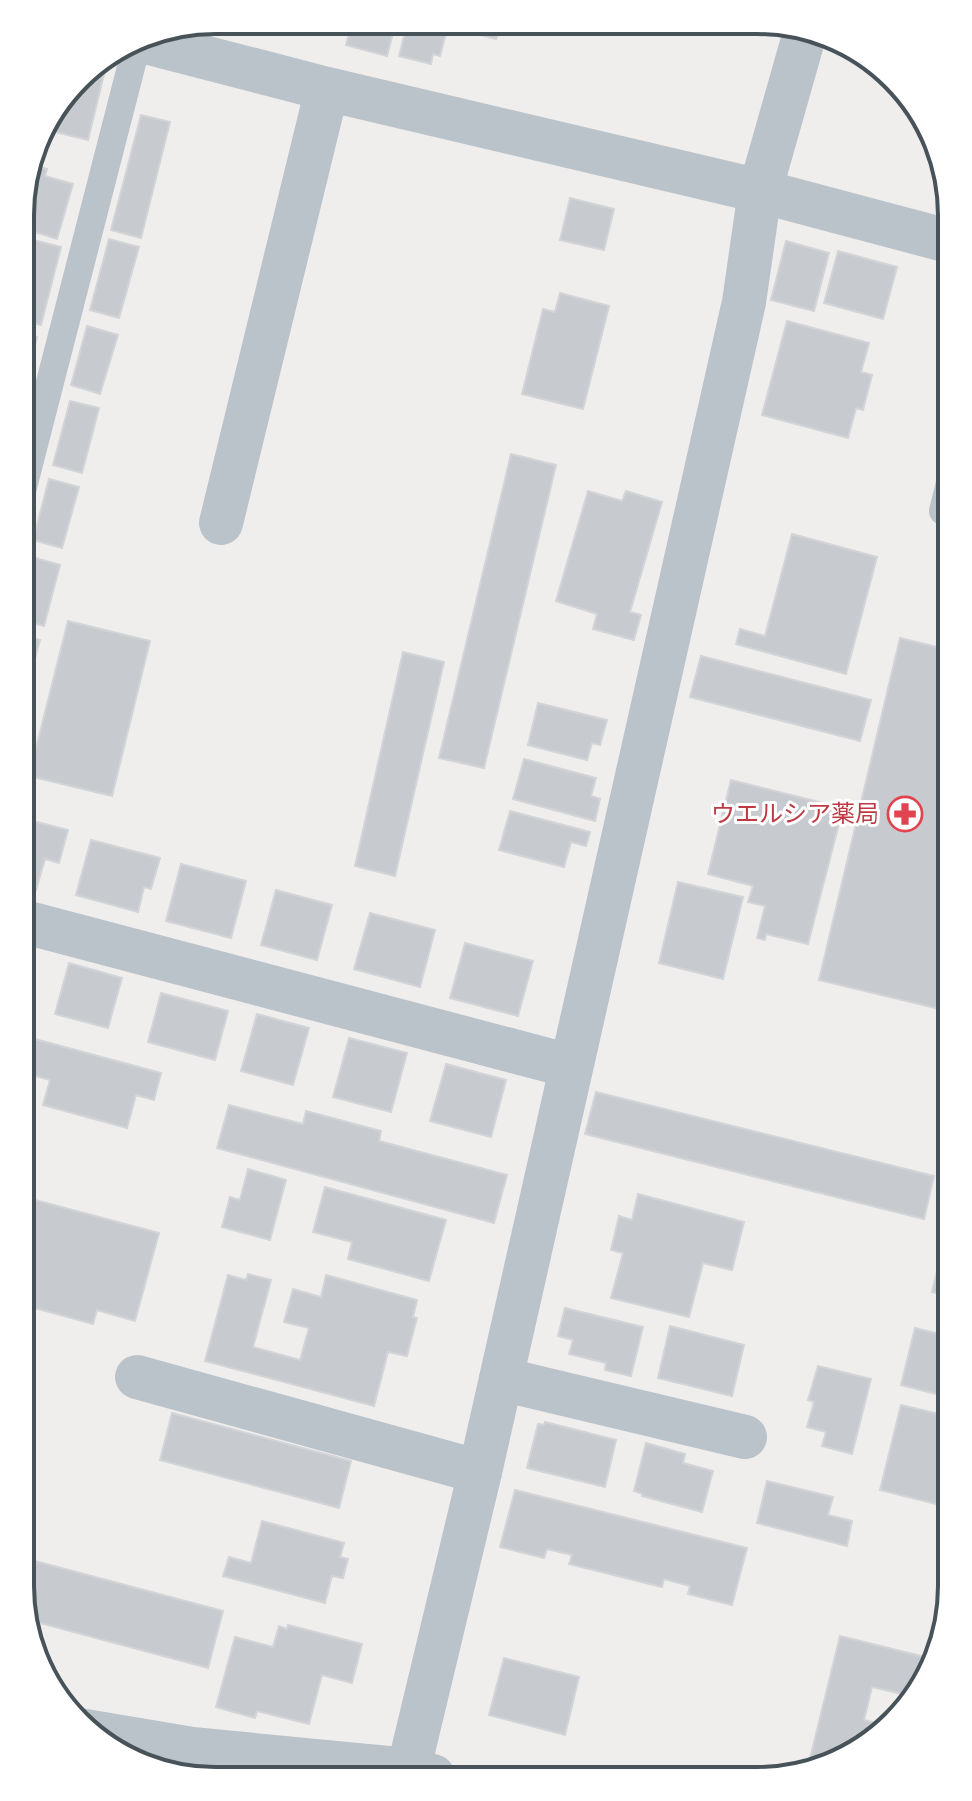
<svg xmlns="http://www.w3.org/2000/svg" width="972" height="1801" font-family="'IBM Plex Sans','Noto Sans JP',sans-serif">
<rect width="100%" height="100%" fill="#f0eded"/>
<g fill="#c7cbcf" stroke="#d2d4d8" stroke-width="2">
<polygon points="253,20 312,21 308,35"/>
<polygon points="352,21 396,21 387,56 346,45"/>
<polygon points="408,21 506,22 504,31 499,30 496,39 448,26 440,56 433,54 431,64 399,56"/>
<polygon points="90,66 105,70 88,140 43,129 44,124"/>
<polygon points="141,115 170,122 141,238 111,230"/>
<polygon points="39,167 47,169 45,176 73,184 57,239 22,228"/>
<polygon points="570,198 614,209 604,250 560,240"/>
<polygon points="22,237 61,247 41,325 21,320"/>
<polygon points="109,239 139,247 119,318 90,310"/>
<polygon points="786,241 829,253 814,311 771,300"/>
<polygon points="838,251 897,267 883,319 824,303"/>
<polygon points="560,293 609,306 583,409 522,394 543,309 555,312"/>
<polygon points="787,321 869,343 861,372 872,375 863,410 856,408 848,438 762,415"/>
<polygon points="87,326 118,335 100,394 71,385"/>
<polygon points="21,333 37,337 21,400"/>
<polygon points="70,401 99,408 82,473 53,465"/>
<polygon points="511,454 556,465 484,768 439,758"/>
<polygon points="49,479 79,487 62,548 33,540"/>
<polygon points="588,491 622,501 626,491 662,502 630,612 641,615 634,640 593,629 597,614 556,601"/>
<polygon points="792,534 877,557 846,674 736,644 740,629 765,636"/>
<polygon points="29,556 60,565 44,626 21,620 21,584"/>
<polygon points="952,581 952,1012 819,980 900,638 937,647"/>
<polygon points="68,621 150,641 112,796 29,776"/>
<polygon points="21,635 40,640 24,700 21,700"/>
<polygon points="403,652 444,662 395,876 355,866"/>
<polygon points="701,656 871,700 860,741 690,697"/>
<polygon points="538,703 607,720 600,745 592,743 587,760 528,745"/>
<polygon points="524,759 596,778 591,796 600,799 595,821 513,799"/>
<polygon points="731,780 843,808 808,944 766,934 765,940 757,938 765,906 748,902 753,886 708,874"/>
<polygon points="510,811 590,832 586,846 571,842 564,867 499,850"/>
<polygon points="21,818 68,830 59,863 45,859 36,890 21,886"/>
<polygon points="91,840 160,858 151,889 144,887 138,912 76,895"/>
<polygon points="181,864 246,881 231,938 166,921"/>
<polygon points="678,882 743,897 723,979 659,963"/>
<polygon points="276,890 332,905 317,960 261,945"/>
<polygon points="370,913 435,930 420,987 354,969"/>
<polygon points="465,943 533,961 518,1016 450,998"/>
<polygon points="21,956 33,959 21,1007"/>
<polygon points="69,963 122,978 108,1028 55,1014"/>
<polygon points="161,993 228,1011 215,1060 148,1042"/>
<polygon points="257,1014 309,1028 293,1085 241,1071"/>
<polygon points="349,1038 407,1053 391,1112 333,1097"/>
<polygon points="35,1039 161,1073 154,1100 136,1095 127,1128 43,1105 50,1080 21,1072 21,1055 30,1058"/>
<polygon points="446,1064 506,1080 491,1137 430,1121"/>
<polygon points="596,1092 934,1176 924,1219 585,1134"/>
<polygon points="229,1105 303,1124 306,1111 381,1131 379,1141 507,1175 494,1223 217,1148"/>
<polygon points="248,1169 286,1180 270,1240 222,1227 230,1197 240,1200"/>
<polygon points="325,1187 446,1220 429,1281 348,1259 352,1242 313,1232"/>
<polygon points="638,1194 744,1222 732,1270 703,1263 689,1317 611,1298 623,1253 611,1250 619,1216 632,1220"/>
<polygon points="20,1196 159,1233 135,1321 97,1310 93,1324 20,1304"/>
<polygon points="943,1246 952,1249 952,1297 932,1292"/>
<polygon points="248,1274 271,1280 253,1347 300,1360 309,1328 284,1322 293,1289 321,1297 326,1275 417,1300 413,1317 417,1318 407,1356 388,1352 374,1406 205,1361 228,1275 246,1280"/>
<polygon points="565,1308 643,1327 631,1376 605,1370 606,1363 569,1354 573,1340 558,1336"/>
<polygon points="670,1326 744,1345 732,1396 658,1378"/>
<polygon points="915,1328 952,1337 952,1383 948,1397 901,1385"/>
<polygon points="818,1366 871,1379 852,1454 822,1446 826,1432 807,1427 814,1402 808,1400"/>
<polygon points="901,1405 952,1417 952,1508 880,1490"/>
<polygon points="172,1413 351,1461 339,1508 160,1460"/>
<polygon points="545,1422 616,1440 605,1487 527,1468 538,1424 544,1425"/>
<polygon points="646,1443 685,1454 683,1463 713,1471 702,1512 642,1496 643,1494 634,1491"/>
<polygon points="767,1481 833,1497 828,1515 852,1521 847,1546 757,1523"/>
<polygon points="515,1490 747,1548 732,1605 688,1594 690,1586 664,1579 662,1587 569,1564 572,1555 547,1549 544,1558 500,1547"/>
<polygon points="262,1521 344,1543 340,1557 348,1559 343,1578 332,1576 325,1603 223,1576 229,1557 251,1563"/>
<polygon points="20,1557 223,1611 208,1668 25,1619 20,1586"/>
<polygon points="288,1625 362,1644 352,1683 322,1675 309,1724 257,1711 255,1718 216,1707 235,1637 273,1647 279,1626 287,1629"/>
<polygon points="840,1636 929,1658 915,1697 872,1687 864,1720 884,1725 820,1771 807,1771"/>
<polygon points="504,1658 579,1677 565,1735 489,1715"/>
</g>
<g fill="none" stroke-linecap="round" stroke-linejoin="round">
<g stroke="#bac3c9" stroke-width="28">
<polyline points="21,495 138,40"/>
<polyline points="952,513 943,511 952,475"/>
</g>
<g stroke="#bac3c9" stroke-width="44">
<polyline points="760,191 806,29"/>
<polyline points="221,523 327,89"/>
<polyline points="21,921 570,1066"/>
<polyline points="137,1377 480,1472"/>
<polyline points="501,1379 745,1437"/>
<polyline points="85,1731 192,1749 409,1770 433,1776"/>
</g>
<g stroke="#bac3c9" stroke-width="44">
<polyline points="134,39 327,89 760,191 952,242"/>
<polyline points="407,1776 480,1472 744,302 760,191"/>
</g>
</g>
<defs>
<g id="pharmacy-ring" transform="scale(1.8)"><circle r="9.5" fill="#fff" stroke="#e0444e" stroke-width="1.5"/><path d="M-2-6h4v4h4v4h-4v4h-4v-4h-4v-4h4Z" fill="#e0444e"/></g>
</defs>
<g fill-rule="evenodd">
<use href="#pharmacy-ring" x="905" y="814"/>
</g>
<g text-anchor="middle" stroke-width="6" stroke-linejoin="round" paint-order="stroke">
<g font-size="24" fill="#be3a42" stroke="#fff" text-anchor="end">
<text x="879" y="822">ウエルシア薬局</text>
</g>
</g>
<path d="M0 0H972V1801H0ZM215 34H757A181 181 0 0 1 938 215V1586A181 181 0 0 1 757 1767H215A181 181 0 0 1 34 1586V215A181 181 0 0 1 215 34Z" fill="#fff" fill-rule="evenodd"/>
<path fill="none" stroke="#475259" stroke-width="4" d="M215 34H757A181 181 0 0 1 938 215V1586A181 181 0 0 1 757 1767H215A181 181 0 0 1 34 1586V215A181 181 0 0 1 215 34Z"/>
</svg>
